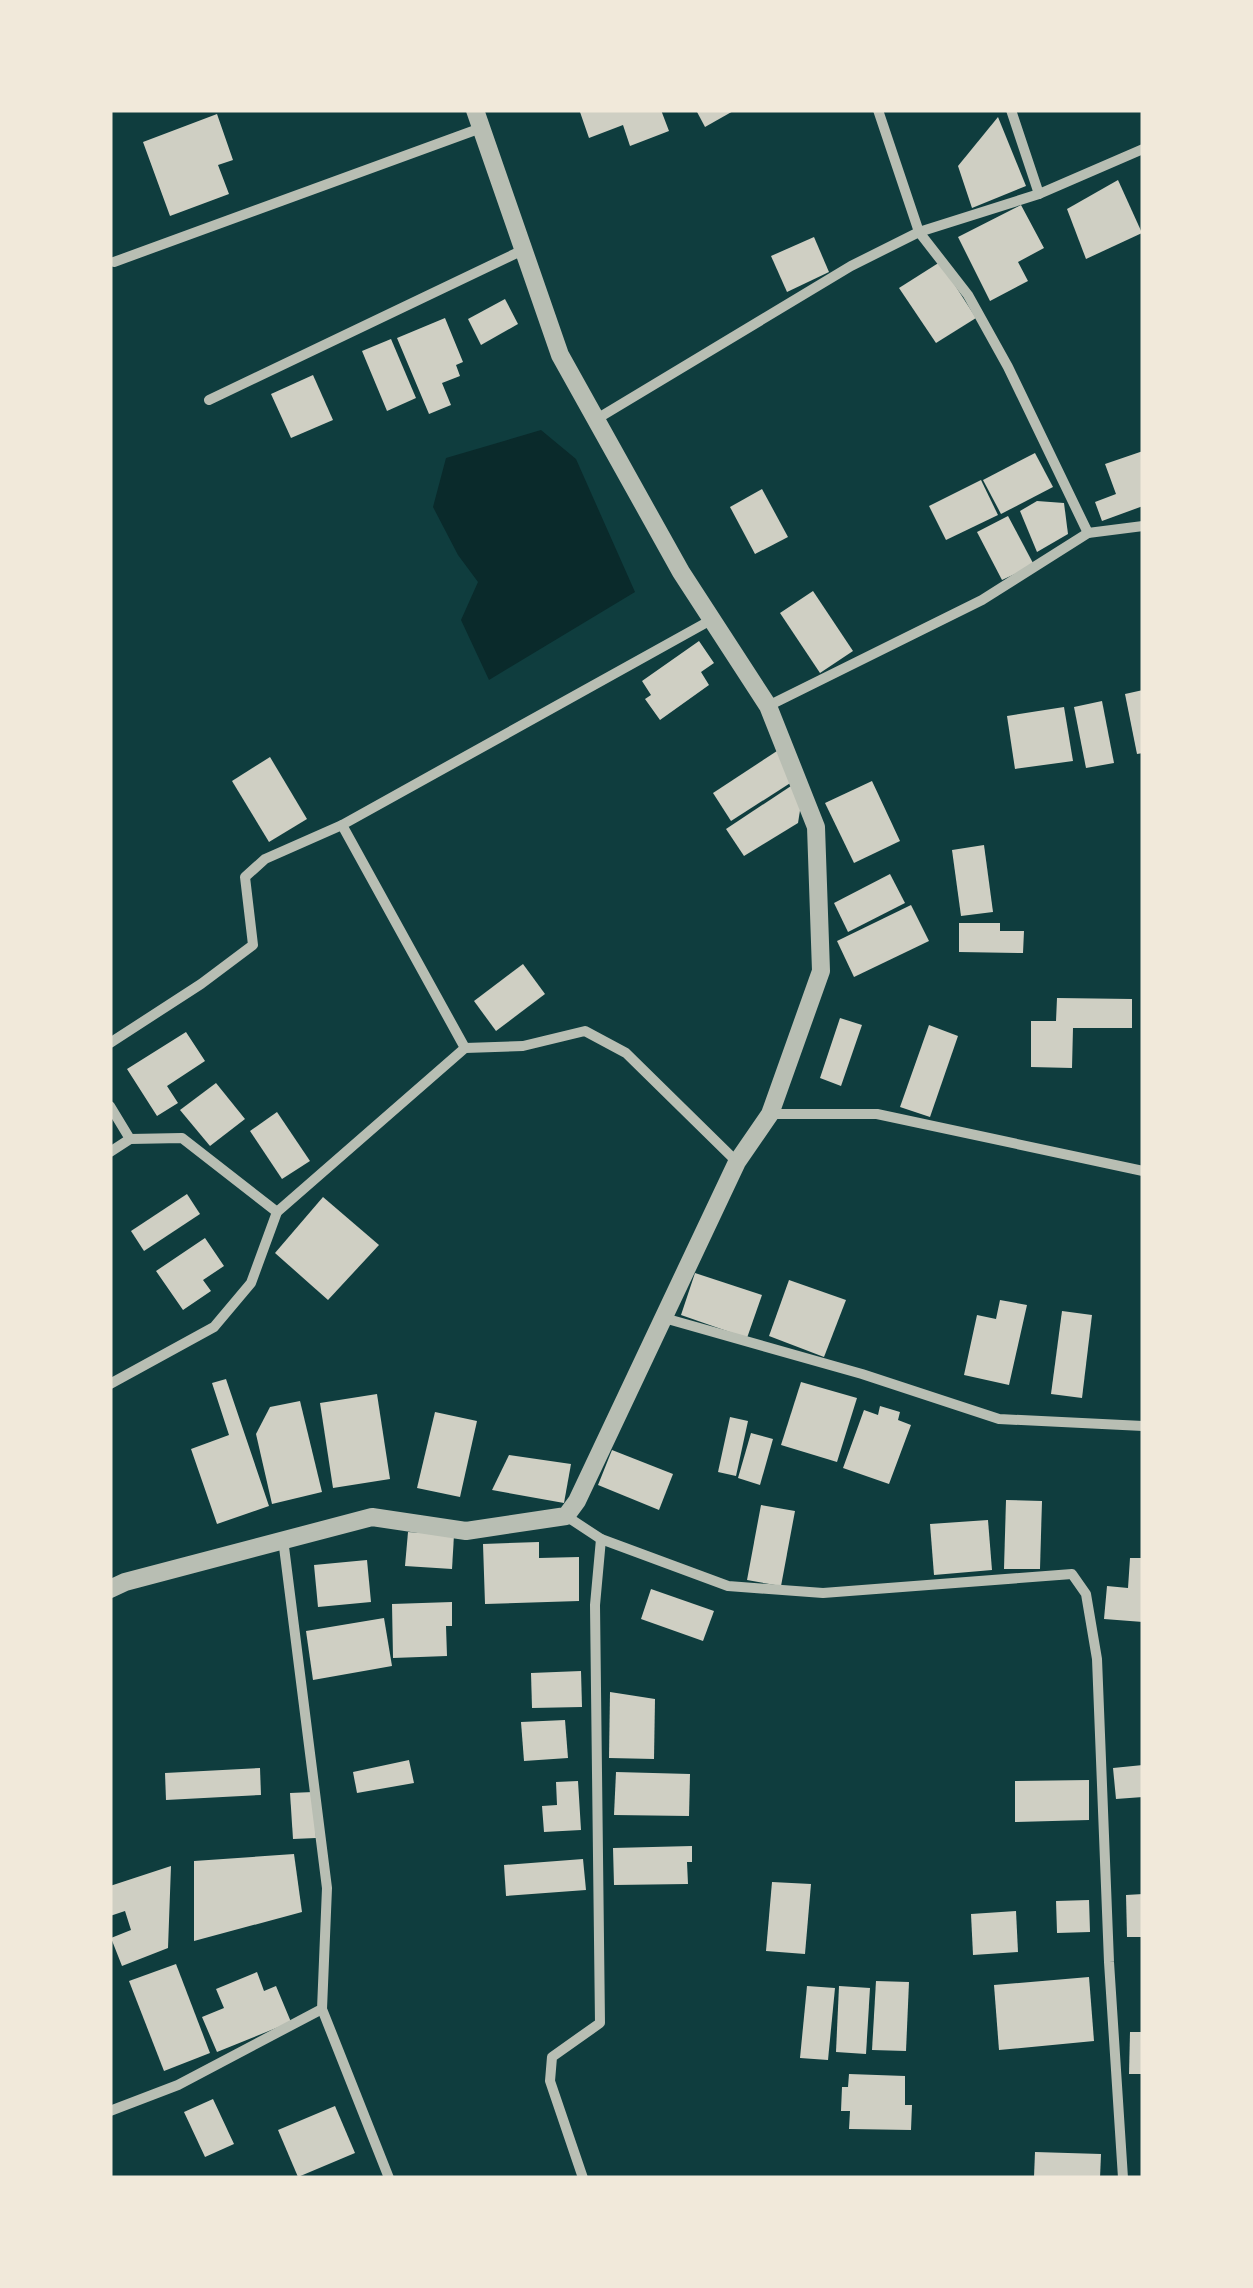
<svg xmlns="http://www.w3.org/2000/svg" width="1253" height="2288" font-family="Karla,sans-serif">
<rect width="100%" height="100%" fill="#0f3d3e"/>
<polygon fill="#0a2a2b" points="541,430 576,459 635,592 489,680 461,620 478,582 458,555 433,507 446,458"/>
<g fill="#cfcfc3">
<polygon points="585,110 661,110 669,131 630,146 623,125 589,138 580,112"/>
<polygon points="696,110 735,110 705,127"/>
<polygon points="217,114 233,160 218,165 229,194 170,216 143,142"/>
<polygon points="998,117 1026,186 972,208 958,166"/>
<polygon points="1118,180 1142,233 1086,259 1067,209"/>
<polygon points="1021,205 1044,248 1018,262 1028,281 990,301 958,237"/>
<polygon points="814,237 829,272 787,292 771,256"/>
<polygon points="940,262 976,318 936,343 899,288"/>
<polygon points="505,299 518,324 481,345 468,319"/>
<polygon points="445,318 463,362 456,365 460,376 442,383 451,405 429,414 397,338"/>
<polygon points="391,339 416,398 387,411 362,351"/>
<polygon points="313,375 333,420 291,438 271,394"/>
<polygon points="1143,451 1143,506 1102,521 1095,502 1116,494 1105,464"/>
<polygon points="1035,453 1053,487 1001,514 983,480"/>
<polygon points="981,480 998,515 946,540 929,506"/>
<polygon points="762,489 788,537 755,554 730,507"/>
<polygon points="1037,501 1064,503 1068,534 1037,552 1020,511"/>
<polygon points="1008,516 1034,565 1002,580 977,532"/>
<polygon points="813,591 853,651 820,673 780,613"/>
<polygon points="699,641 714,663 701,672 709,685 660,720 645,699 651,695 642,681"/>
<polygon points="1143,690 1143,753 1137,754 1125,694"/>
<polygon points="1102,701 1114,763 1086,768 1074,707"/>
<polygon points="1064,707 1073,761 1015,769 1007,716"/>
<polygon points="777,751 795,780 731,821 713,793"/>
<polygon points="270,757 307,819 269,842 232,781"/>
<polygon points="872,781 900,841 854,863 825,803"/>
<polygon points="791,786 802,798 798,823 744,856 726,829"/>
<polygon points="984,845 993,912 961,916 952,850"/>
<polygon points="890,874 905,903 848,932 834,903"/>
<polygon points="911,905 929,941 854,977 837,941"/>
<polygon points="959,923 1000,923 1000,931 1024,931 1023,953 959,952"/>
<polygon points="523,964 545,994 496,1031 474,1001"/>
<polygon points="1057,998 1132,999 1132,1028 1073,1028 1072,1068 1031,1067 1031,1021 1056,1021"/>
<polygon points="840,1018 862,1025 841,1086 820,1078"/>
<polygon points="929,1025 958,1036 930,1117 900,1107"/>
<polygon points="186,1032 205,1061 167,1086 178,1103 157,1116 127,1069"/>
<polygon points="216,1083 245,1119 210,1146 180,1110"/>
<polygon points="277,1112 310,1161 282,1179 250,1131"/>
<polygon points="187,1194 200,1214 144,1251 131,1231"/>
<polygon points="323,1197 379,1245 328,1300 275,1253"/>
<polygon points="205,1238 224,1266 203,1280 211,1291 183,1310 156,1271"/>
<polygon points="695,1273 762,1295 747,1338 681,1315"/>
<polygon points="789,1280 846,1300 824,1357 769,1336"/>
<polygon points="1000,1300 1027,1305 1009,1385 964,1375 977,1315 996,1319"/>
<polygon points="1062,1311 1092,1315 1082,1398 1051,1394"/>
<polygon points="226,1379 269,1506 217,1524 191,1449 229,1435 212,1383"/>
<polygon points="801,1382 857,1398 837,1462 781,1445"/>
<polygon points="377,1394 390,1479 333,1488 320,1403"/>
<polygon points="300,1401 322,1492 272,1504 256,1434 270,1407"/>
<polygon points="880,1406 900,1412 898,1420 911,1425 889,1484 843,1468 864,1410 878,1415"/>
<polygon points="435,1412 477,1421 460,1497 417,1488"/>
<polygon points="730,1417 748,1421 736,1476 718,1472"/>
<polygon points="751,1433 773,1439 760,1485 738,1478"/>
<polygon points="612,1450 673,1474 659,1510 598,1485"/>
<polygon points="509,1455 571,1464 564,1503 492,1490"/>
<polygon points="1006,1500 1042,1501 1040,1569 1004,1569"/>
<polygon points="761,1505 795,1511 781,1586 747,1580"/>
<polygon points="988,1520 992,1570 934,1575 930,1524"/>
<polygon points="408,1532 454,1535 452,1569 405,1566"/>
<polygon points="539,1542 539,1558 579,1557 579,1601 485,1604 483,1544"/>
<polygon points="1130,1558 1143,1558 1143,1622 1104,1619 1107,1586 1128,1588"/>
<polygon points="367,1560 371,1602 318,1607 314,1565"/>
<polygon points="651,1589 714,1611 703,1641 641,1619"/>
<polygon points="452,1602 452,1626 446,1626 447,1656 393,1658 392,1604"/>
<polygon points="384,1618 392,1666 313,1680 306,1631"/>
<polygon points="581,1671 582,1707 532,1708 531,1673"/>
<polygon points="610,1692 655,1699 654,1759 609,1758"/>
<polygon points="565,1720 568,1758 524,1761 521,1722"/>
<polygon points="409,1760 414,1783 357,1793 353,1772"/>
<polygon points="1143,1765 1143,1797 1116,1799 1113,1768"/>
<polygon points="260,1768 261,1795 166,1800 165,1773"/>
<polygon points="616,1772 690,1774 689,1816 614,1815"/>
<polygon points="1089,1780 1089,1820 1015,1822 1015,1781"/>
<polygon points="578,1781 581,1830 544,1832 542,1806 557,1805 556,1782"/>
<polygon points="313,1792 316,1838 293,1839 290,1793"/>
<polygon points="692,1846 692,1862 687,1862 688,1884 614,1885 613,1848"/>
<polygon points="294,1854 302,1912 194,1941 194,1861"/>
<polygon points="583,1859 586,1890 506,1896 504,1865"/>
<polygon points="171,1866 168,1948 122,1966 111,1938 131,1930 125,1911 110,1916 110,1886"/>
<polygon points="772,1882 811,1884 805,1954 766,1951"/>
<polygon points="1143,1894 1143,1937 1127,1937 1126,1895"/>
<polygon points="1089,1900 1090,1932 1057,1933 1056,1901"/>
<polygon points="1016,1911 1018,1952 973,1955 971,1914"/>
<polygon points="176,1964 210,2053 164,2071 129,1981"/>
<polygon points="257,1972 264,1991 276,1986 291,2022 217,2052 202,2017 224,2008 216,1989"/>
<polygon points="1089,1977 1094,2041 999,2050 994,1985"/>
<polygon points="876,1981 909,1982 906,2051 872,2050"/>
<polygon points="807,1986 835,1988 828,2060 800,2058"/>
<polygon points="839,1986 870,1988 866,2054 836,2052"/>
<polygon points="1130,2032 1143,2032 1143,2074 1129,2074"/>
<polygon points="849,2074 905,2076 905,2105 912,2105 911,2130 849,2129 850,2111 841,2111 842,2087 848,2087"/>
<polygon points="213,2099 234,2144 205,2157 184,2112"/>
<polygon points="335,2106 355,2153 298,2177 278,2130"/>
<polygon points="1035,2152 1101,2154 1100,2178 1034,2177"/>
</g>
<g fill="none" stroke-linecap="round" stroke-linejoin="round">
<g stroke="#b8beb3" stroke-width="10">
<polyline points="878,110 919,232 968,295 1008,367 1088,533"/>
<polyline points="1011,110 1039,194"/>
<polyline points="114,262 481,128"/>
<polyline points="209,400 523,250"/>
<polyline points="595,420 851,266 919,232 1039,194 1143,149"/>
<polyline points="768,706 982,600 1088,533 1143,526"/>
<polyline points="110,1043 201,984 253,945 245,877 265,859 342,825"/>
<polyline points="465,1048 523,1046 585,1031 626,1053 737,1162"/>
<polyline points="110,1106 130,1139 110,1152"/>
<polyline points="770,1114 877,1114 1143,1171"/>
<polyline points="130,1139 182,1138 277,1212"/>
<polyline points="664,1318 862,1374 999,1419 1143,1426"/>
<polyline points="110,1384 214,1327 251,1283 277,1212 465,1048 342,825 711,620"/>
<polyline points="566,1516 601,1539 728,1586 823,1593 1072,1574 1086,1594 1097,1659 1109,1962 1123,2178"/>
<polyline points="322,2009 389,2178"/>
<polyline points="110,2111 178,2085 322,2009 327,1888 283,1539"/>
<polyline points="583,2178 550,2081 552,2057 600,2023 595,1605 601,1539"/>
</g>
<polyline stroke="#b8beb3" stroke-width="18" points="110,1589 125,1582 372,1517 466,1531 566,1516 577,1501 737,1162 770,1114 821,971 816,827 768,706 681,572 560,355 475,110"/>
</g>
<rect width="1253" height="2288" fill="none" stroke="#f1e9da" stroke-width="225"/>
</svg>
